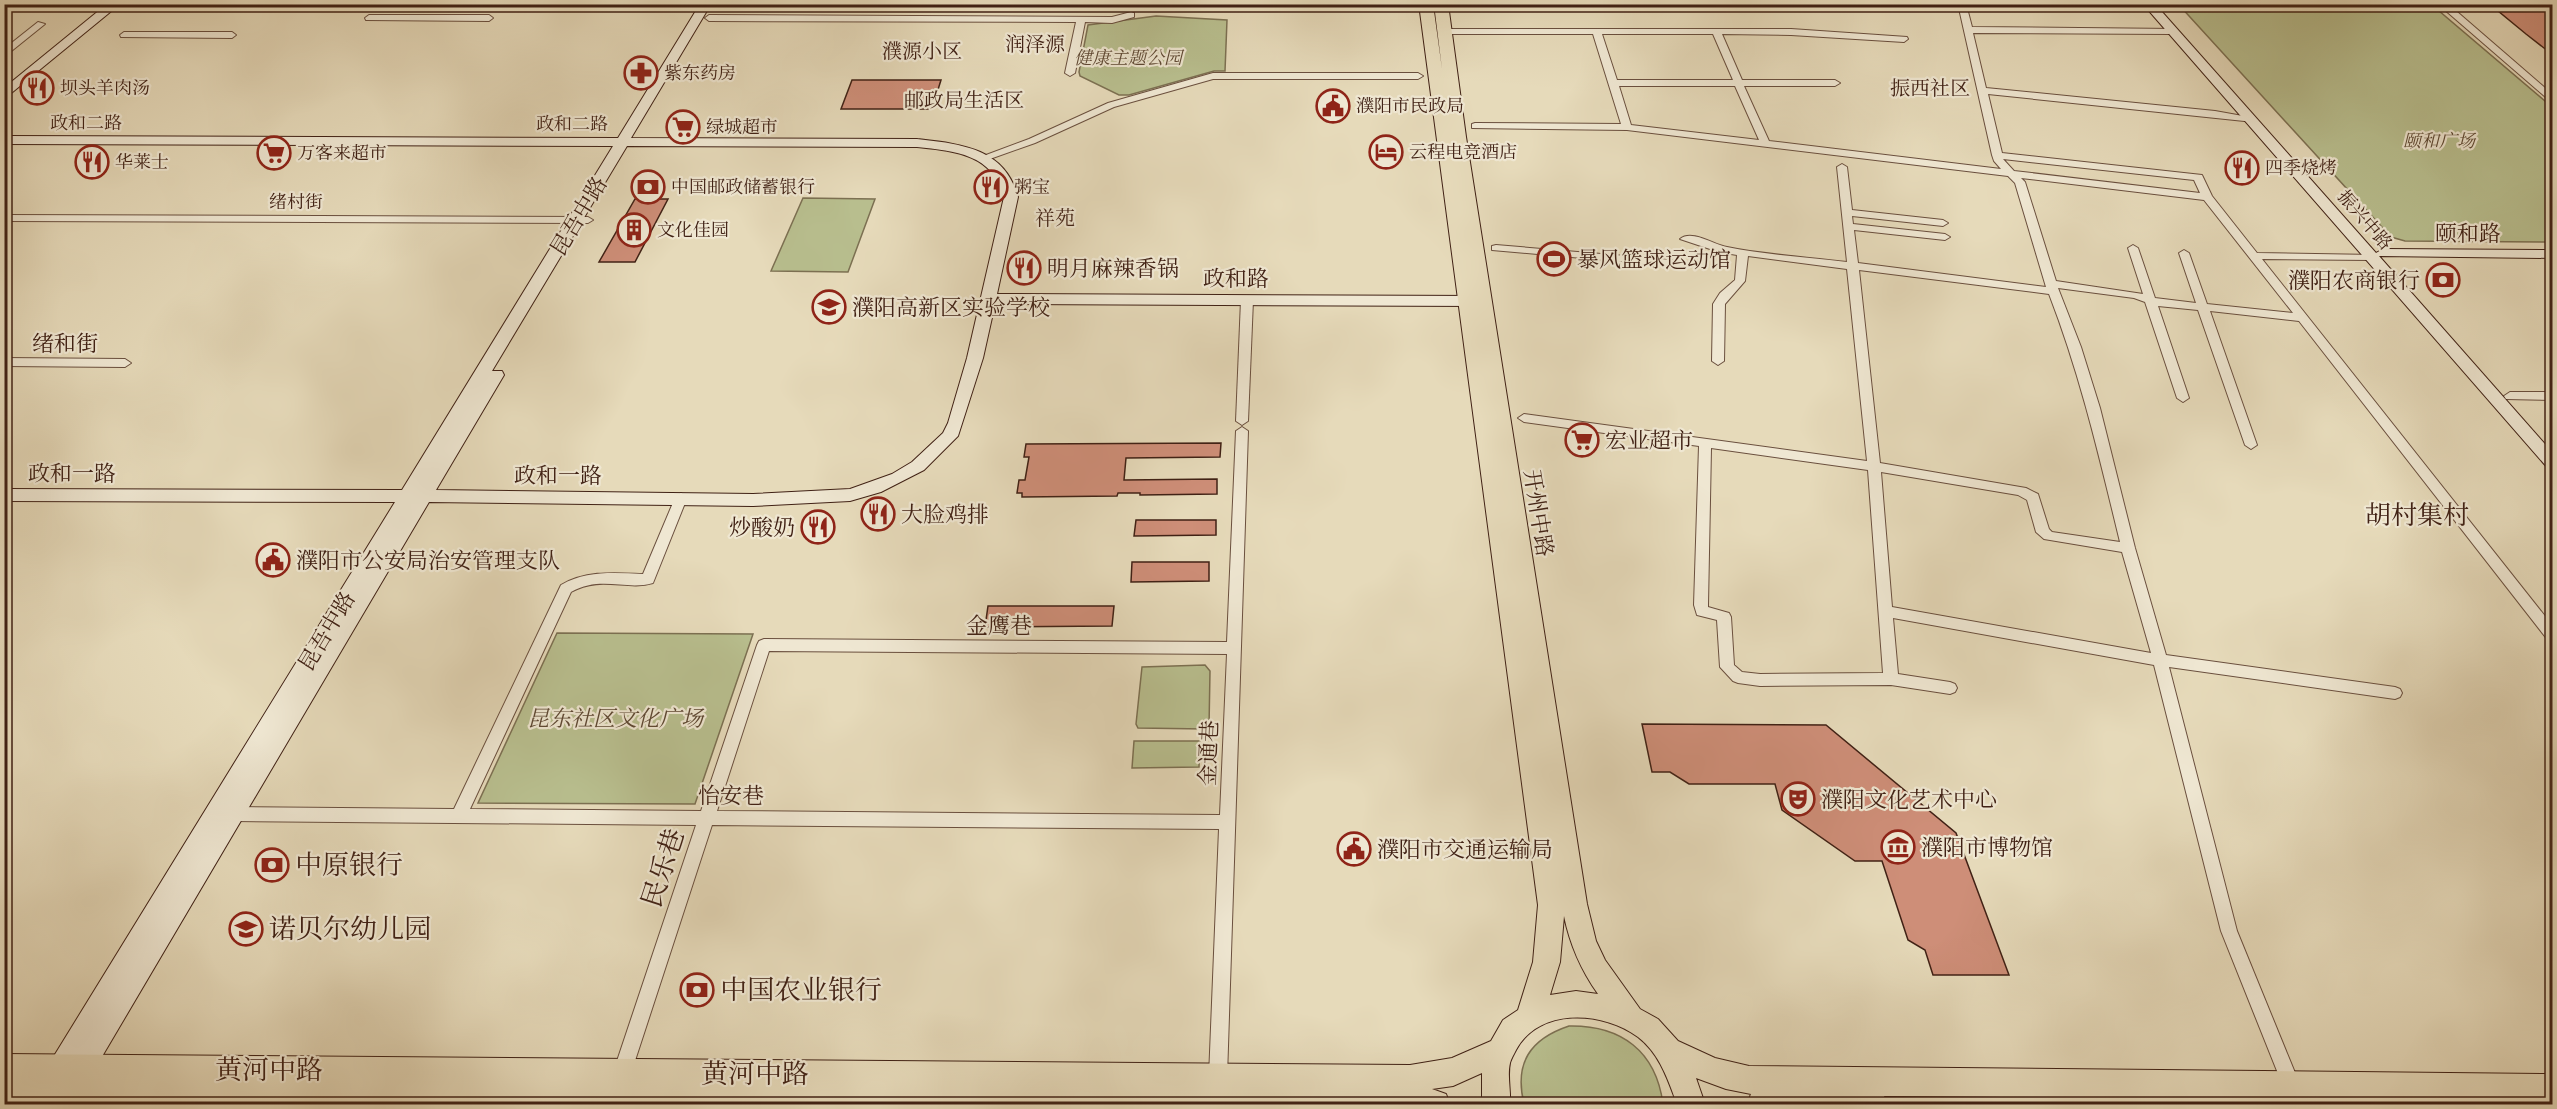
<svg xmlns="http://www.w3.org/2000/svg" width="2557" height="1109" font-family="'IM FELL DW Pica','Noto Serif SC',serif">
<rect width="100%" height="100%" fill="#e6daba"/>
<filter id="stains"><feTurbulence type="fractalNoise" baseFrequency=".00333" numOctaves="4"/><feColorMatrix values="0 0 0 0 .2 0 0 0 0 .09 0 0 0 0 .02 0 0 0 .5 -.17"/></filter>
<radialGradient id="worn" r=".72"><stop offset=".6" stop-color="#630" stop-opacity="0"/><stop offset="1" stop-color="#630" stop-opacity=".3"/></radialGradient>
<g fill="#b8be8e" stroke="#7c7052" stroke-width="1.5">
<polygon points="2179,5 2432,5 2552,107 2552,242 2405,241 2391,237"/>
<polygon points="1156,16 1227,20 1225,71 1214,71 1129,95 1119,95 1080,76 1079,72 1088,25"/>
<polygon points="803,198 875,199 848,272 771,271"/>
<polygon points="557,633 753,634 695,804 478,803"/>
<polygon points="1205,665 1210,671 1209,727 1205,729 1138,728 1136,724 1142,667"/>
<polygon points="1134,741 1200,741 1199,767 1132,768"/>
<path d="M1569 1026C1621 1025 1656 1051 1663 1104H1524C1514 1063 1530 1039 1569 1026Z"/>
</g>
<g fill="#ce8e78" stroke="#402115" stroke-width="1.5">
<polygon points="2492,6 2553,6 2553,55 2526,34"/>
<polygon points="852,80 941,80 932,109 841,109"/>
<polygon points="635,199 668,199 635,262 599,262"/>
<polygon points="1221,443 1220,457 1126,458 1124,480 1217,479 1217,494 1140,495 1140,493 1118,493 1117,496 1022,497 1022,493 1017,493 1019,480 1025,480 1029,457 1024,457 1026,444"/>
<polygon points="1136,520 1216,520 1216,535 1134,536"/>
<polygon points="1132,562 1209,562 1209,581 1131,582"/>
<polygon points="988,606 1114,606 1112,626 985,627"/>
<polygon points="1642,724 1826,725 1956,833 2009,975 1933,975 1925,950 1908,940 1882,861 1855,861 1782,810 1775,784 1689,784 1670,772 1652,772"/>
</g>
<g fill="none" stroke-linecap="round" stroke-linejoin="round">
<g stroke="#6a4f3e" stroke-width="2">
<g id="street">
<path d="M1958 4H1966L1972 27 2175 29V33L2172 34 1973 33 1986 88 2215 111 2254 118V122L1988 94 2002 153 2202 175 2212 196 2257 253 2375 255 2376 257 2371 260 2262 259 2552 625V640L2547 639 2299 321 2210 311 2257 445 2251 449 2245 445 2198 310 2158 306 2189 398 2183 402 2177 398 2145 302 2134 298 2058 288 2081 347 2100 408 2135 548 2166 655 2395 687 2400 689 2402 693 2400 697 2395 699 2169 667 2237 931 2300 1085 2297 1091 2291 1094 2285 1091 2221 931 2154 665 1893 618 1898 674 1950 682 1955 684 1957 688 1955 692 1950 694 1891 685 1760 686 1738 683 1733 681 1720 667 1717 620 1697 615 1694 605 1699 446 1524 422 1518 418 1524 414 1867 461 1847 269 1748 256 1745 281 1725 304 1724 361 1718 365 1712 361 1713 304 1720 293 1735 280 1737 255 1719 252 1680 239C1692 229 1714 245 1727 247 1766 255 1807 257 1847 262L1837 167 1842 164 1847 167 1852 210 1943 220 1948 223 1943 226 1852 216 1853 224 1945 234 1950 237 1945 240 1854 230 1858 263 2046 287 2015 183 2008 176 1627 130 1472 128V124L1475 123 1621 124 1593 34H1444L1441 33V29H1791L1907 37 1908 39 1904 42 1791 35 1722 34 1742 80H1835L1840 83 1835 86H1744L1769 141 2001 169 1994 161 1992 155ZM1602 34H1713L1733 80H1617ZM1619 86H1735L1759 140 1631 125ZM2003 159 2194 180 2200 193 2014 171ZM2021 178 2204 200 2293 313 2207 304 2189 253 2184 250 2179 253 2196 303 2155 298 2138 248 2133 245 2128 248 2143 294 2056 281 2025 182ZM1859 270 2049 294C2081 377 2099 456 2120 542L2052 532 2049 529 2038 494 2026 488 1880 463ZM1711 448 1868 470 1883 673 1760 674 1742 672 1734 665 1731 617 1729 613 1708 607V605ZM1881 472 2018 495 2027 500 2036 532 2044 539 2122 552 2151 653 1892 607Z"/>
<polygon points="2438,4 2448,4 2552,94 2552,101 2549,100"/>
<polygon points="1131,12 1134,13 1134,17 1112,23 1085,22 1075,73 1070,76 1065,73 1076,22 709,21 705,18 709,15 1112,17"/>
<polygon points="369,15 489,15 493,18 489,21 366,20 365,18"/>
<polygon points="38,22 45,24 4,57 4,49"/>
<polygon points="124,32 232,32 236,35 232,38 121,37 120,35"/>
<polygon points="1213,73 1418,73 1423,76 1418,79 1213,79 1114,107 1035,143 987,160 983,161 978,158 1029,139 1108,103"/>
<polygon points="4,215 588,217 593,220 588,223 4,221"/>
<polygon points="1496,245 1684,261 1689,264 1684,267 1492,250 1492,246"/>
<polygon points="1247,297 1253,300 1248,421 1242,425 1236,421 1241,300"/>
<polygon points="4,358 125,359 131,363 125,367 4,366"/>
<polygon points="2510,392 2552,392 2552,400 2506,399 2504,396"/>
<path d="M1242 427 1248 431 1227 1077 1224 1083 1218 1086 1212 1083 1209 1077 1219 829 712 825 631 1073 628 1079 622 1082 616 1079 613 1073 696 825 234 821 228 819 226 814 228 809 234 807 454 809 561 585C587 570 615 573 643 574L675 498 681 493 687 498 653 583C626 591 601 575 571 592L470 809 701 811 757 645 759 641 764 639 1227 642 1236 431ZM769 651 1227 654 1220 815 717 811Z"/>
</g>
</g>
<g stroke="#402115" stroke-width="2">
<g id="secondary">
<polygon points="107,4 120,4 4,99 4,88"/>
<path d="M700 4H711L631 138 917 139C961 144 1005 148 1018 197L997 294 1482 296 1489 301 1482 306 995 304 983 358 958 436 924 470 881 492 850 501 753 506 429 502 74 1104H27L30 1095 395 502 4 501V489L402 490 613 146 4 144V136L618 138ZM627 146 917 147C955 151 993 154 1004 197L967 358 948 423 943 433 912 462 892 474 850 489 753 494 436 490 504 375 502 371H492Z"/>
<polygon points="2143,4 2155,4 2376,253 2383,249 2552,250 2552,258 2379,256 2552,452 2552,468 2546,466"/>
</g>
</g>
<g stroke="#402115" stroke-width="2">
<path id="primary" d="M1419 4H1433L1442 69 1434 4H1448L1466 137 1587 904 1596 941 1605 960 1640 1009 1658 1019 1678 1041 1715 1058 1749 1066 2552 1074V1102L1884 1096 1887 1104H1747L1751 1094 1726 1089 1696 1078 1705 1104H1677C1668 1080 1660 1054 1638 1037 1603 1011 1539 1007 1516 1050 1514 1054 1511 1059 1510 1063 1507 1076 1511 1091 1510 1104H1482V1073L1453 1086 1432 1089 1446 1094 1450 1104H4V1054L1410 1065 1452 1058 1491 1041 1503 1020 1518 1010 1533 962 1538 905ZM1564 916C1570 945 1581 970 1598 994L1576 991 1550 995 1560 962Z"/>
</g>
<use href="#street" fill="#efe7d2" fill-rule="evenodd"/>
<use href="#secondary" fill="#efe7d2" fill-rule="evenodd"/>
<use href="#primary" fill="#e6daba" fill-rule="evenodd"/>
</g>
<defs>
<g id="pharmacy-ring" transform="scale(1.725)"><circle r="9.5" fill="#efe7d2" stroke="#8f2418" stroke-width="1.5"/><path d="M-2-6h4v4h4v4h-4v4h-4v-4h-4v-4h4Z" fill="#8f2418"/></g>
<g id="restaurant-ring" transform="scale(1.725)"><circle r="9.5" fill="#efe7d2" stroke="#8f2418" stroke-width="1.5"/><path d="M-5-6h1v4h1v-4h1v4h1v-4h1v5L-1.5 .5V6h-2V.5L-5-1ZM5-6V6H3V1.5H1.5Q1.5-4 5-6Z" fill="#8f2418"/></g>
<g id="civic-ring" transform="scale(1.725)"><circle r="9.5" fill="#efe7d2" stroke="#8f2418" stroke-width="1.5"/><path d="M-.6-6.5H3V-4.5H.6V-3L4-1V1h2V6H-6V1h2V-1L-.6-3ZM-1.2 2.5V6h2.4V2.5Z" fill="#8f2418"/></g>
<g id="supermarket-ring" transform="scale(1.725)"><circle r="9.5" fill="#efe7d2" stroke="#8f2418" stroke-width="1.5"/><path d="M-6-5.5h2.5l.6 2H6L4.5 2H-2.5L-4.4-4H-6ZM-1.5 3.2a1.3 1.3 0 1 0 .1 0ZM3 3.2a1.3 1.3 0 1 0 .1 0Z" fill="#8f2418"/></g>
<g id="hotel-ring" transform="scale(1.725)"><circle r="9.5" fill="#efe7d2" stroke="#8f2418" stroke-width="1.5"/><path d="M-6-4.5h1.5V1H6V5H4.5V3h-9V5H-6ZM-4 0a1.8 1.8 0 1 1 3.6 0ZM.5 0V-2.5h3Q6-2.5 6 0Z" fill="#8f2418"/></g>
<g id="bank-ring" transform="scale(1.725)"><circle r="9.5" fill="#efe7d2" stroke="#8f2418" stroke-width="1.5"/><path d="M-6-4H6V4H-6ZM0-2.3a2.3 2.3 0 1 0 0 4.6a2.3 2.3 0 1 0 0-4.6Z" fill="#8f2418"/></g>
<g id="building-ring" transform="scale(1.725)"><circle r="9.5" fill="#efe7d2" stroke="#8f2418" stroke-width="1.5"/><path d="M-4-6H4V6H1V3H-1V6H-4ZM-2.5-4.3h1.7v1.8h-1.7ZM.8-4.3h1.7v1.8H.8ZM-2.5-1h1.7V.8h-1.7ZM.8-1h1.7V.8H.8Z" fill="#8f2418"/></g>
<g id="stadium-ring" transform="scale(1.725)"><circle r="9.5" fill="#efe7d2" stroke="#8f2418" stroke-width="1.5"/><path d="M0-5a6.5 5 0 1 0 0 10a6.5 5 0 1 0 0-10ZM-3.5-1.8h7v3.6h-7Z" fill="#8f2418"/></g>
<g id="school-ring" transform="scale(1.725)"><circle r="9.5" fill="#efe7d2" stroke="#8f2418" stroke-width="1.5"/><path d="M0-5L7-2L0 1L-7-2ZM-4 1L0 2.5L4 1V4Q0 6-4 4Z" fill="#8f2418"/></g>
<g id="theatre-ring" transform="scale(1.725)"><circle r="9.5" fill="#efe7d2" stroke="#8f2418" stroke-width="1.5"/><path d="M-5-5.5Q0-4 5-5.5V0Q5 5 0 6Q-5 5-5 0ZM-3.3-2.5H-1v1.5H-3.3ZM1-2.5H3.3v1.5H1ZM-2.8 1Q0 5.5 2.8 1Z" fill="#8f2418"/></g>
<g id="museum-ring" transform="scale(1.725)"><circle r="9.5" fill="#efe7d2" stroke="#8f2418" stroke-width="1.5"/><path d="M0-6L6-3V-2H-6V-3ZM-5-1h2V3h-2ZM-1-1h2V3h-2ZM3-1h2V3H3ZM-6 4H6V6H-6Z" fill="#8f2418"/></g>
</defs>
<g fill-rule="evenodd">
<use href="#pharmacy-ring" x="641" y="73"/>
<use href="#restaurant-ring" x="37" y="88"/>
<use href="#civic-ring" x="1333" y="106"/>
<use href="#supermarket-ring" x="683" y="127"/>
<use href="#hotel-ring" x="1386" y="152"/>
<use href="#supermarket-ring" x="274" y="153"/>
<use href="#restaurant-ring" x="92" y="162"/>
<use href="#restaurant-ring" x="2242" y="168"/>
<use href="#bank-ring" x="648" y="187"/>
<use href="#restaurant-ring" x="991" y="187"/>
<use href="#building-ring" x="634" y="230"/>
<use href="#stadium-ring" x="1554" y="259"/>
<use href="#restaurant-ring" x="1024" y="268"/>
<use href="#bank-ring" x="2443" y="280"/>
<use href="#school-ring" x="829" y="307"/>
<use href="#supermarket-ring" x="1582" y="440"/>
<use href="#restaurant-ring" x="878" y="514"/>
<use href="#restaurant-ring" x="818" y="527"/>
<use href="#civic-ring" x="273" y="560"/>
<use href="#theatre-ring" x="1798" y="799"/>
<use href="#museum-ring" x="1898" y="847"/>
<use href="#civic-ring" x="1354" y="849"/>
<use href="#bank-ring" x="272" y="865"/>
<use href="#school-ring" x="246" y="929"/>
<use href="#bank-ring" x="697" y="990"/>
</g>
<g text-anchor="middle" stroke-width="4.5" stroke-linejoin="round" paint-order="stroke">
<g font-size="18" font-style="italic" fill="#5e4833" stroke="#efe7d2">
<text x="1128" y="64">健康主题公园</text>
<text x="2439" y="147">颐和广场</text>
</g>
<g font-size="18" fill="#402115" stroke="#efe7d2" text-anchor="start">
<text x="664" y="79">紫东药房</text>
<text x="60" y="94">坝头羊肉汤</text>
<text x="1356" y="112">濮阳市民政局</text>
<text x="706" y="133">绿城超市</text>
<text x="1409" y="158">云程电竞酒店</text>
<text x="297" y="159">万客来超市</text>
<text x="115" y="168">华莱士</text>
<text x="2265" y="174">四季烧烤</text>
<text x="671" y="193">中国邮政储蓄银行</text>
<text x="1014" y="193">粥宝</text>
<text x="657" y="236">文化佳园</text>
</g>
<g font-size="18" fill="#402115" stroke="#efe7d2">
<text x="86" y="129">政和二路</text>
<text x="572" y="130">政和二路</text>
<text x="296" y="208">绪村街</text>
<text transform="translate(2365 220) rotate(49)" y="6">振兴中路</text>
</g>
<g font-size="20" fill="#402115" stroke="#efe7d2">
<text x="1035" y="51">润泽源</text>
<text x="922" y="58">濮源小区</text>
<text x="1930" y="95">振西社区</text>
<text x="964" y="107">邮政局生活区</text>
<text x="1055" y="225">祥苑</text>
</g>
<g font-size="22" fill="#402115" stroke="#efe7d2">
<text transform="translate(578 216) rotate(-59)" y="8">昆吾中路</text>
<text x="2468" y="241">颐和路</text>
<text x="1236" y="286">政和路</text>
<text x="65" y="351">绪和街</text>
<text x="72" y="481">政和一路</text>
<text x="558" y="483">政和一路</text>
<text transform="translate(1539 513) rotate(81)" y="8">开州中路</text>
<text x="999" y="633">金鹰巷</text>
<text transform="translate(326 631) rotate(-59)" y="8">昆吾中路</text>
<text transform="translate(1208 753) rotate(-88)" y="8">金通巷</text>
<text x="731" y="803">怡安巷</text>
</g>
<g font-size="22" fill="#402115" stroke="#efe7d2" text-anchor="start">
<text x="1577" y="267">暴风篮球运动馆</text>
<text x="1047" y="276">明月麻辣香锅</text>
<text x="2420" y="288" text-anchor="end">濮阳农商银行</text>
<text x="852" y="315">濮阳高新区实验学校</text>
<text x="1605" y="448">宏业超市</text>
<text x="901" y="522">大脸鸡排</text>
<text x="795" y="535" text-anchor="end">炒酸奶</text>
<text x="296" y="568">濮阳市公安局治安管理支队</text>
<text x="1821" y="807">濮阳文化艺术中心</text>
<text x="1921" y="855">濮阳市博物馆</text>
<text x="1377" y="857">濮阳市交通运输局</text>
</g>
<g font-size="22" font-style="italic" fill="#5e4833" stroke="#efe7d2">
<text x="615" y="726">昆东社区文化广场</text>
</g>
<g font-size="26" fill="#402115" stroke="#efe7d2">
<text x="2417" y="524">胡村集村</text>
</g>
<g font-size="27" fill="#402115" stroke="#efe7d2" text-anchor="start">
<text x="295" y="874">中原银行</text>
<text x="269" y="938">诺贝尔幼儿园</text>
<text x="720" y="999">中国农业银行</text>
</g>
<g font-size="27" fill="#402115" stroke="#efe7d2">
<text transform="translate(663 868) rotate(-72)" y="9">民乐巷</text>
<text x="269" y="1079">黄河中路</text>
<text x="755" y="1083">黄河中路</text>
</g>
</g>
<rect width="2557" height="1109" fill="none" stroke="#e6daba" stroke-width="24"/>
<rect x="6" y="6" width="2545" height="1097" fill="none" stroke="#402115" stroke-width="3"/>
<rect x="12" y="12" width="2533" height="1085" fill="none" stroke="#402115" stroke-width="1.5"/>
<rect width="100%" height="100%" filter="url(#stains)"/>
<rect width="100%" height="100%" fill="url(#worn)"/>
</svg>
